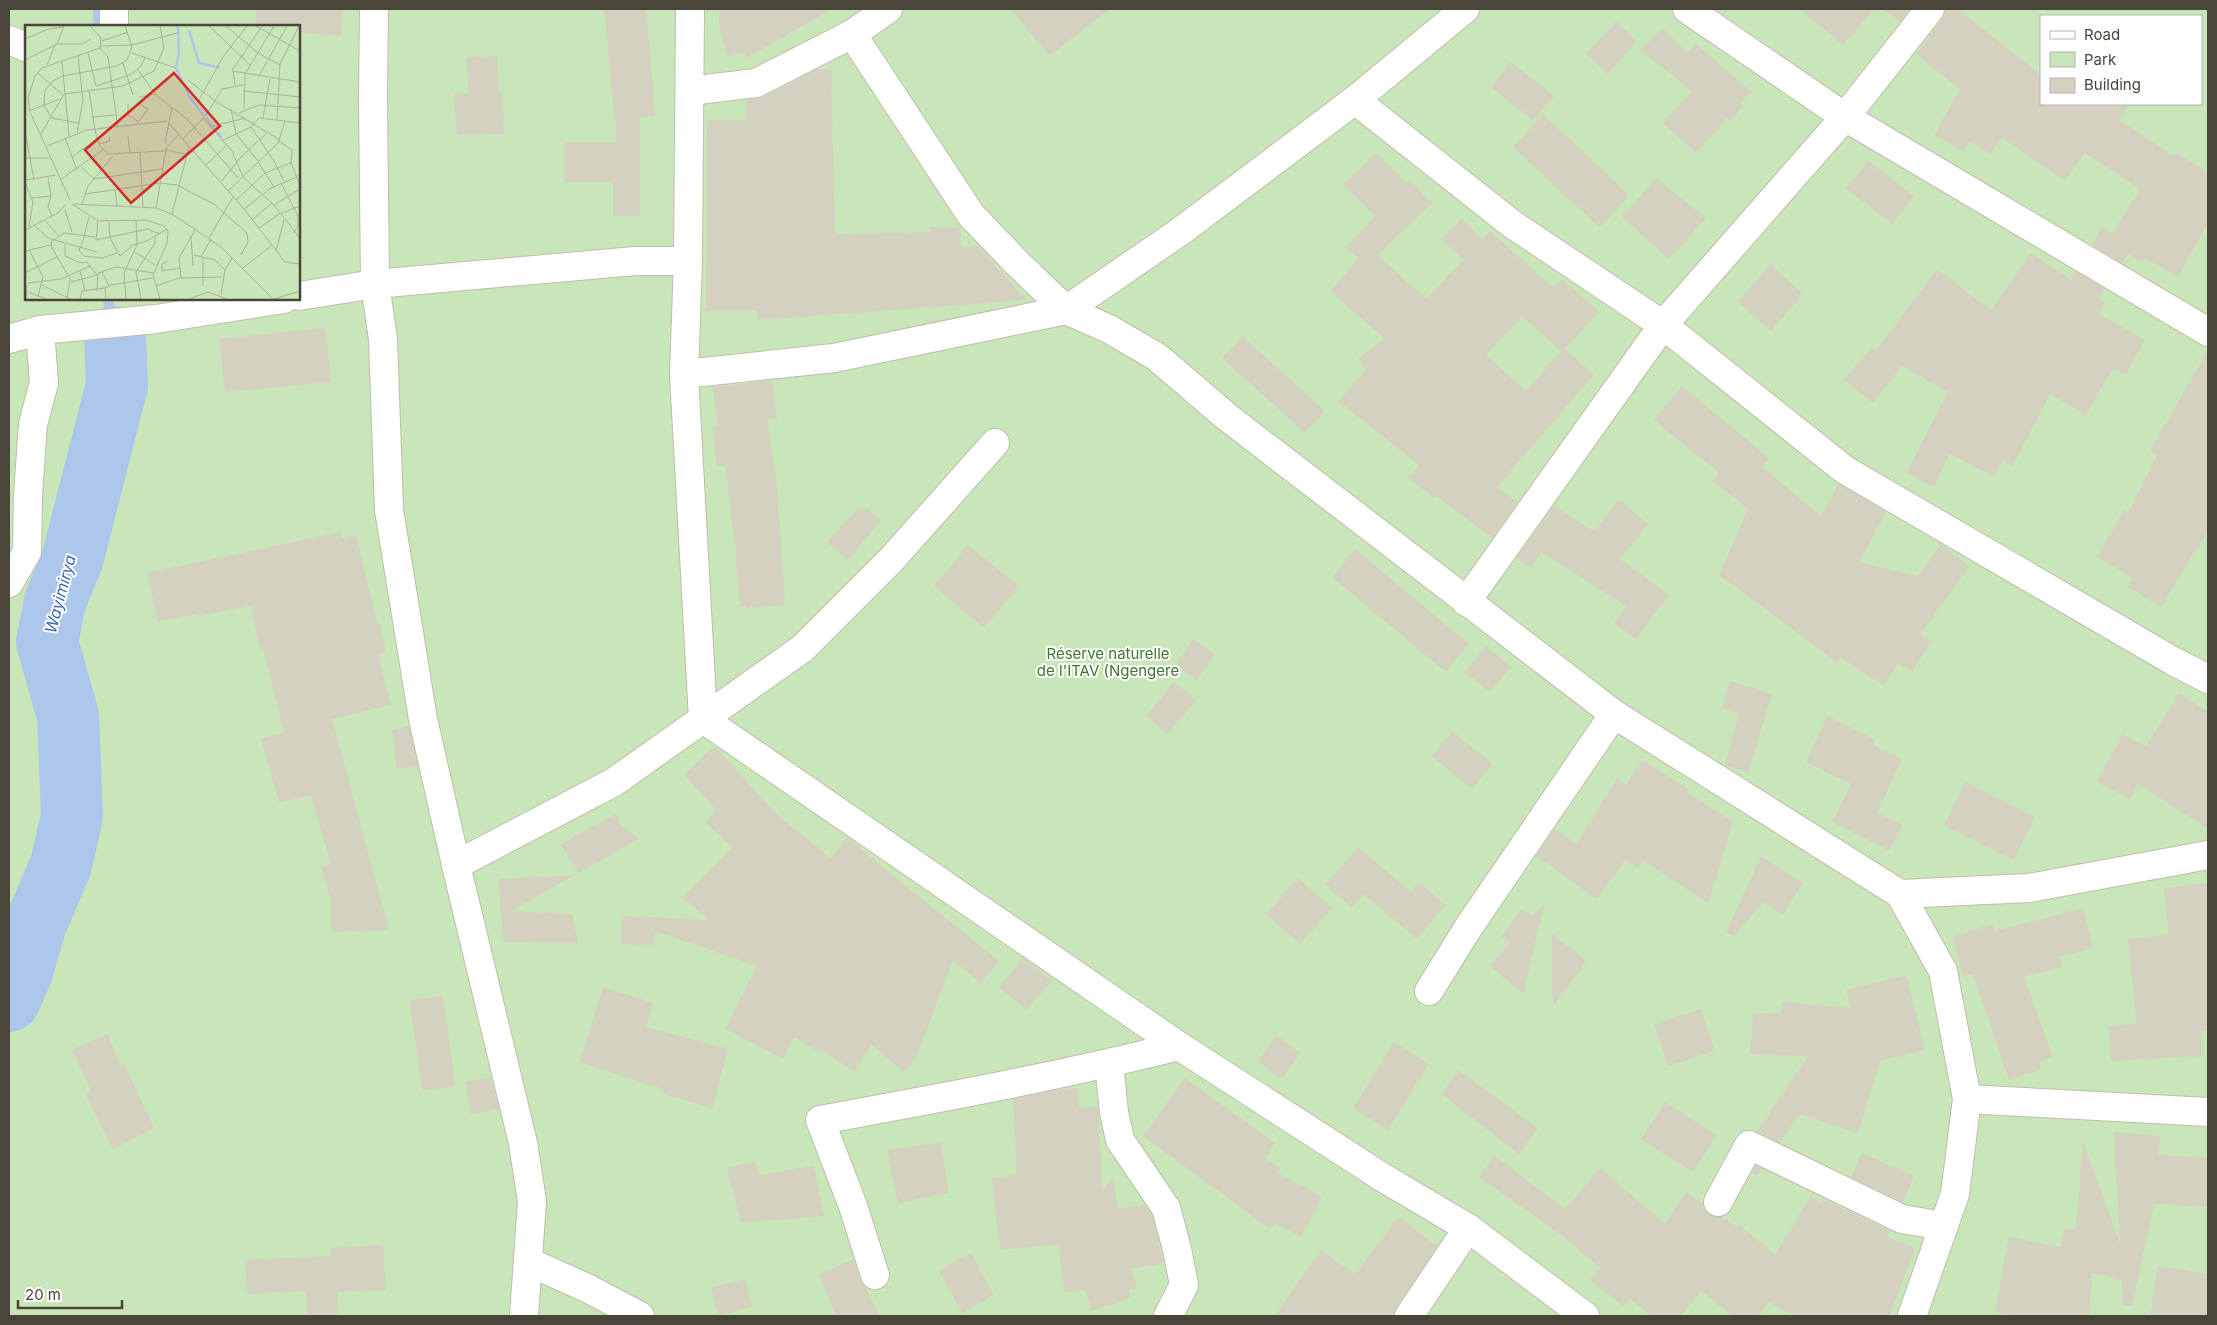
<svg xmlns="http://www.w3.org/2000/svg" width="2217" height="1325" font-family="Inter,sans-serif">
<rect width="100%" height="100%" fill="#f4f3eb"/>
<path fill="#c8e6b7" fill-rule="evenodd" d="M9 9H2208V1316H9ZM2041 16H2201V104H2041ZM26 26H299V299H26Z"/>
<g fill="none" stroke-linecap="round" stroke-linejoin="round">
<g stroke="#acc6ec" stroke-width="10">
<polyline points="98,26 98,9"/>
<polyline points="108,299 115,337"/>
</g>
<polyline stroke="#acc6ec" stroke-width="62" points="9,1001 22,972 35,926 61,865 72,816 68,716 47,642 55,602 73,557 117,385 115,337"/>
</g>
<g fill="#d5d1c1" fill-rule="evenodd">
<polygon points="256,9 343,9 341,36 299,33 299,26 256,26"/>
<polygon points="604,9 646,9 655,116 640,117 640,216 613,216 613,182 564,182 564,142 617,142"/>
<polygon points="719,9 832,9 745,59 745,52 727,56 719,24"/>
<polygon points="1011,9 1110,9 1049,56"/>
<polygon points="1800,9 1874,9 1843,45"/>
<polygon points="1883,9 1910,9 1901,21"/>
<polygon points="1945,9 1958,9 2041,75 2041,104 2128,104 2120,120 2174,156 2176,153 2208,172 2208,223 2178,277 2144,258 2142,262 2128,254 2122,263 2092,245 2102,227 2113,233 2140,189 2085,153 2065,181 2002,138 1990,154 1969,141 1964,151 1934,135 1960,89 1916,54 1942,19"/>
<polygon points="1616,22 1637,41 1608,74 1586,54"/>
<polygon points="1662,28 1687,53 1695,43 1751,92 1741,104 1743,106 1731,121 1727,118 1696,153 1663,123 1692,91 1640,50"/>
<polygon points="497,56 498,92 502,91 504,134 457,135 454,93 469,93 467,57"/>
<polygon points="1511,62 1554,96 1534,121 1491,87"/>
<polygon points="817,69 831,69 835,234 930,232 930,227 960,227 961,247 978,246 1026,300 758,320 757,311 706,311 707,120 746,120 746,100 763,97"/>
<polygon points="1543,114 1629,195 1600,228 1513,147"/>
<path d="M1376 153 1407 184 1410 180 1432 203 1378 255 1426 299 1463 260 1441 239 1462 218 1482 240 1490 231 1553 288 1562 279 1599 312 1565 349 1594 375 1497 487 1518 502 1492 538 1436 496 1434 498 1408 478 1419 465 1338 401 1366 370 1358 358 1385 339 1330 291 1358 259 1346 248 1375 216 1343 185ZM1522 316 1561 351 1526 391 1486 355Z"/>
<polygon points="1868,161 1914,196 1893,224 1846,189"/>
<polygon points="1656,178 1706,218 1669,259 1622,217"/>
<polygon points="2031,253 2071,280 2076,272 2105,289 2098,299 2105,303 2099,314 2145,340 2125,375 2113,368 2086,415 2050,394 2013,466 2002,460 1994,477 1950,454 1934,487 1906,473 1948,392 1902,366 1873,403 1844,380 1871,347 1876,350 1937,269 1991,310"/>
<polygon points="1770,264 1803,294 1771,331 1738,302"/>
<polygon points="325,328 331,382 225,392 219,339"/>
<polygon points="1242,336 1325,411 1305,433 1222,358"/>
<polygon points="2208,350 2208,531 2161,607 2128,587 2133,578 2097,557 2124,510 2128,513 2157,455 2150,451"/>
<polygon points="772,381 777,419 767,420 776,478 785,605 746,608 746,606 740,607 735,544 725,466 717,467 713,427 718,427 713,387"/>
<polygon points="1682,386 1769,458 1762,467 1821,516 1839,484 1886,512 1859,562 1918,576 1941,545 1970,566 1920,635 1932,641 1912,672 1898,663 1884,686 1840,657 1838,663 1719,575 1748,509 1713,481 1719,473 1654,420"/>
<polygon points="1619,500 1648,524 1620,559 1669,595 1636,639 1614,623 1626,606 1541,552 1531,568 1517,557 1554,506 1594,531"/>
<polygon points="857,509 868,509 881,521 848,560 827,542"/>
<polygon points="340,532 342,539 356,535 377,623 379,622 386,652 378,654 391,705 332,719 389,930 332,932 331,900 321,867 331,864 311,796 279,802 261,739 284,732 263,648 260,649 251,605 198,617 197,614 158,622 147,573"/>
<polygon points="968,545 1019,586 984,628 934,586"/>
<polygon points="1355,549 1469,644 1446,672 1332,577"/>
<polygon points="1193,639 1215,654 1197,680 1175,665"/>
<polygon points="1486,646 1511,667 1490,692 1465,672"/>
<polygon points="1730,681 1772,694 1748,772 1725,765 1739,714 1722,709"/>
<polygon points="1174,682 1196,700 1168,734 1146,716"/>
<polygon points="2179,693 2208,712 2208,829 2138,784 2130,799 2097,782 2122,734 2146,746"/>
<polygon points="1827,716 1874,739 1874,746 1902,759 1877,813 1902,825 1890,851 1832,822 1851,784 1806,762"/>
<polygon points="409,726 418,766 397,769 392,730"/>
<polygon points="1452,731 1493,764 1472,789 1432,756"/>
<polygon points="714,746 780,817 831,858 847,838 999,961 981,983 953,960 916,1058 904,1072 872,1045 854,1072 821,1049 820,1052 794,1037 783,1059 725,1029 757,966 655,931 654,945 621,944 622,916 709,920 682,897 732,847 705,822 716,810 684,775"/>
<polygon points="1642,760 1688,789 1686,792 1733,822 1708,903 1643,860 1638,868 1625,860 1597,899 1536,856 1555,829 1576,844 1617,779 1626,785"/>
<polygon points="1965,782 2035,817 2014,860 1944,825"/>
<polygon points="616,814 622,825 639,839 578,873 561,844"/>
<polygon points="1358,847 1411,892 1419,882 1445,905 1417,939 1364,894 1352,908 1326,885"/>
<polygon points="1761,856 1803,883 1783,915 1763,902 1734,937 1726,932"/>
<polygon points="575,875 510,911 572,914 578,943 503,942 499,879"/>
<polygon points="1298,878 1332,908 1300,944 1266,914"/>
<polygon points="2208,883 2208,1030 2201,1030 2202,1056 2111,1061 2109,1026 2137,1024 2128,939 2169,935 2164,888"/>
<polygon points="1545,902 1531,960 1523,994 1490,966 1510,943 1501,936 1522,909 1532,917"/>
<polygon points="2083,908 2093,948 2059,957 2062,967 2024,977 2053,1057 2039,1062 2041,1069 2009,1080 1973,974 1963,976 1953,937 1992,924 1994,931"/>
<polygon points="1552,934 1587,961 1553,1006"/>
<polygon points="1023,958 1051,981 1027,1010 999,988"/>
<polygon points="1906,975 1925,1050 1880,1061 1858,1133 1800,1114 1780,1143 1757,1131 1808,1056 1750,1054 1753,1013 1780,1014 1782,1002 1851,1008 1846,990"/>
<polygon points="603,987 653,1003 646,1027 728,1049 712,1108 662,1093 663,1089 580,1062"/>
<polygon points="443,996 455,1086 422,1091 410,1000"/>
<polygon points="1701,1009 1715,1051 1668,1066 1654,1024"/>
<polygon points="108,1034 120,1064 124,1063 154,1128 113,1149 85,1094 91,1091 72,1050"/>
<polygon points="1276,1035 1300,1053 1282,1079 1258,1061"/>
<polygon points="1394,1042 1429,1064 1388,1130 1353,1108"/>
<polygon points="1458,1070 1538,1128 1519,1154 1441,1094"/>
<polygon points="491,1078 499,1109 471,1114 466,1081"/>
<polygon points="1185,1078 1275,1143 1265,1158 1280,1168 1277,1173 1322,1197 1301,1237 1274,1223 1270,1229 1143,1136"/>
<polygon points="1078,1088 1079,1108 1098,1107 1102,1192 1113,1177 1117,1209 1145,1205 1152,1215 1164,1263 1131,1269 1137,1287 1129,1290 1131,1298 1092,1311 1085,1290 1064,1292 1059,1244 1000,1250 992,1178 1017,1175 1013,1099 1061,1089"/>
<polygon points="1665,1102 1717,1135 1693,1172 1641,1139"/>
<polygon points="2114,1132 2160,1136 2158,1155 2208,1158 2208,1207 2154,1204 2132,1306 2123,1305 2122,1280 2092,1273 2089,1316 2017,1316 1995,1312 2009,1237 2060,1247 2064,1228 2076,1230 2083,1141 2120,1244"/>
<polygon points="941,1143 948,1193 898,1203 887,1149"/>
<polygon points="1862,1153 1914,1176 1903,1202 1851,1177"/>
<polygon points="1494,1155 1565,1209 1600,1168 1665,1224 1686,1192 1703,1204 1705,1211 1710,1215 1722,1217 1738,1227 1740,1225 1775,1255 1810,1197 1821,1204 1824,1199 1890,1231 1887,1237 1915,1248 1890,1316 1793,1316 1769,1302 1758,1316 1732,1316 1701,1291 1681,1316 1651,1316 1629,1298 1623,1306 1590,1280 1600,1268 1564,1237 1479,1177"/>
<polygon points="755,1161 759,1175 814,1166 824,1216 741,1223 727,1168"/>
<polygon points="1756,1166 1762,1169 1757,1176 1752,1173"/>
<polygon points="1398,1217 1437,1246 1391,1316 1274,1316 1321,1250 1355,1274"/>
<polygon points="383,1245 386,1290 337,1292 338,1316 308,1316 306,1291 247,1294 245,1260 331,1256 330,1248"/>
<polygon points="971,1253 994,1295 962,1313 939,1271"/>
<polygon points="853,1259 860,1280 866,1288 880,1316 837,1316 818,1275"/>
<polygon points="2158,1266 2208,1274 2208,1316 2150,1316"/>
<polygon points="745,1279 752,1307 718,1316 711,1287"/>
</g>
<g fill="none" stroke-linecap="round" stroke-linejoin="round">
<g stroke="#c0bdae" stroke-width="30">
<g id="minor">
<polyline points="114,9 114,26"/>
<polyline points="374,9 373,98 375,284 383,339 389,510 423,719 456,865 523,1143 532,1201 524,1316"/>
<polyline points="1687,9 1845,117 2208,332"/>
<polyline points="852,34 971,215 1017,263 1066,310 1181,231 1355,100 1465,9"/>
<polyline points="9,40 26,47"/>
<polyline points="690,91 756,83 852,34 888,9"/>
<polyline points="1355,100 1512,224 1663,325 1845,470 2173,661 2208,679"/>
<polyline points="299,296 375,284 635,261 688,261"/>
<polyline points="9,339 40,330 156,319 284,299"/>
<polyline points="684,374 834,358 1066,310 1109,329 1157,357 1227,417 1614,714 1900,894 1943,971 1967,1099 1955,1194 1912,1316"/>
<polyline points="9,583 27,552 28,495 33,424 44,383 40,330"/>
<polyline points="1466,602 1663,325 1845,117 1930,9"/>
<polyline points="456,865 614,782 803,648 891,560 995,443"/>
<polyline points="1900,894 2029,888 2208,855"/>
<polyline points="1429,991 1468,928 1614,714"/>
<polyline points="1109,1064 1114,1112 1120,1140 1166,1208 1177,1249 1184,1285 1168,1316"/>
<polyline points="1967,1099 2208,1112"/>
<polyline points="1718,1202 1749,1145 1902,1219 1944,1226"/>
<polyline points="529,1262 589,1289 640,1316"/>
<path d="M875 1275 853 1206 820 1120C941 1098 1060 1076 1179 1046"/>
<polyline points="1409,1316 1468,1228"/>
</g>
</g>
<g stroke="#c0bdae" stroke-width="30">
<polyline id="tertiary" points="690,9 688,261 684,374 703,719 1179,1046 1382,1177 1468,1228 1585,1316"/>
</g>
<use href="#minor" stroke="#fff" stroke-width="28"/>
<use href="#tertiary" stroke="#fff" stroke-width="28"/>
</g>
<g text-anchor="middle" stroke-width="4" stroke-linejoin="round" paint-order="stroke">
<g font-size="15" fill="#3d772f" stroke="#fff">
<text x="1108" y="659">Réserve naturelle<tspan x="1108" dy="17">de l'ITAV (Ngengere</tspan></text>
</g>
<g font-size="16" font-style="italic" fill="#3866ae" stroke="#fff">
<text transform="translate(60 594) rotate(-75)" y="6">Wayimirya</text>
</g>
</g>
<g transform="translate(25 25)">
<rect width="275" height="275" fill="#f4f3eb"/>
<path d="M0 1H275V274H0Z" fill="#c8e6b7"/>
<path fill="none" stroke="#acc6ec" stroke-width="2.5" d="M164 5 174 38 195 43M151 42 154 28 153 1M151 43 164 71 179 91M181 93 197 113"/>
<path fill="none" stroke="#afada4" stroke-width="1" d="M184 1 225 40M201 1 233 28 255 40M231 1 275 26M0 14 23 4 39 2M77 16 103 7M32 19H57L66 14M76 21 107 20 152 8M75 23 83 32 93 103M63 28 71 61M107 28 151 43M0 35 32 19 39 1M37 37 44 111M98 38 108 70M22 40 30 20M113 45 132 71 162 94 213 153M207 46 275 57M13 48 38 70M234 51 262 1M163 55 190 76 255 115M210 60 208 44 237 1M71 61 105 50 116 41 120 33M64 65 70 106 75 121 83 129 139 126 154 109M218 66 275 72M114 72 130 69M103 79V90L114 97M206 84 211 109 234 137M219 84 220 49 249 1M6 85 35 74M214 88 234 80 275 83M182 89 174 75 198 32 222 1M67 92 92 90M178 93 207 126 218 152 249 180 275 213M238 93 245 54M252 95 255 39 274 1M142 96 219 184 260 237 275 239M53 98 27 93 19 80 20 65 28 56 38 51 92 41 102 35 107 22 100 1M112 99 123 84 116 80M188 101 221 93M226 102 249 136 259 156M0 106 9 155M52 108 58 75 53 31M16 109 39 69 98 61 129 46 139 23 135 1M103 111 105 128M40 113 52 145M158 114 182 89 197 64 218 60M198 115 226 102 234 93 275 98M254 116 267 125 266 138 275 160M140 118 147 82M74 119 85 116 84 112M22 121 62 105 142 96M115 128 118 182M47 132 72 114M0 133H26M233 137 249 162M181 140 202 120M56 142 69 154 137 144M23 153 26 171 23 182 27 191M36 154 78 125M0 155 31 150M0 157 8 177 4 202M196 157 216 132 243 107M256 158 273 191V202L268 208M90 165 92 182M203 166 253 118 260 96M60 169 135 158 152 160 189 179 222 208 223 217 216 230M7 173 26 171M45 175 5 87 3 73 10 51 17 43 75 23 76 13 65 1M211 175 240 148 266 138M47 179 73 196 121 195 139 201 143 206 142 218 128 250 135 274M49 179 131 183 147 189 196 222 248 274M57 179 63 161 88 131M249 180 275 164M131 183 141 125 160 129M219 184 246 163 272 152M40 185 47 207M147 189 164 121M227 195 247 178M20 196 34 211M73 196 71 215 123 204 134 209M84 197 85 213 95 231 108 220 122 216 142 204M9 200 23 213 72 227M234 203 254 189 275 181M0 205 33 188 41 179M59 211 64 192M60 211 54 225 59 231 77 233 92 228M166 211 168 241M184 213 208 172M40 219V231L55 238 62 237M4 225 18 252 13 271M0 226 26 220M251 226 259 195M110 227 130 240M169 230 190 235 200 245M176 232 186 214M178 233V261M143 236 137 239V246L155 243M62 237 72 250M218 243 246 221M55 246 60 266M77 247 84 261M0 248 32 232M0 248 2 274M156 253 154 233 171 203M46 257 72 250M3 258 36 254 65 241M17 260 45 274M131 261 154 253 198 252M72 266 73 248 91 242 128 248M3 267 21 274M196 270 200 245 207 233M42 274 45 254 27 223 26 217 39 208 70 212M55 274 57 266 80 263M81 274 80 263 86 260 128 253M101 274 99 248 112 220 111 195M116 274 111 247 130 218V211M164 274 183 267 202 274M249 274 275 266"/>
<path fill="#d62828" fill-opacity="0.15" stroke="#d62828" stroke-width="2.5" d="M149 48 195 101 106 178 60 125Z"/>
<rect width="275" height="275" fill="none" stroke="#484539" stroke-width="2.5"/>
</g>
<rect width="2217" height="1325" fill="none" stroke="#484539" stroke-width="20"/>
<rect x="2040" y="15" width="162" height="90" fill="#ffffff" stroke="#b6b5b0"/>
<rect x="2050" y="31" width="25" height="8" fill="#ffffff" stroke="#b6b5b0"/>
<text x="2084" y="40" font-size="15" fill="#484539">Road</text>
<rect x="2050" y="52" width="25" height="15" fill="#c8e6b7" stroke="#b6b5b0"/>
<text x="2084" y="65" font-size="15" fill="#484539">Park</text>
<rect x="2050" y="78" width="25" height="15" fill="#d5d1c1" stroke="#b6b5b0"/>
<text x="2084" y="90" font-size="15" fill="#484539">Building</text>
<path d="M18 1300v8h104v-8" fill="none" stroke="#484539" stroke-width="2.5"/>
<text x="25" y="1300" font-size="15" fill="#484539" stroke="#ffffff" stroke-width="4" paint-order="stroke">20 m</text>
</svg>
